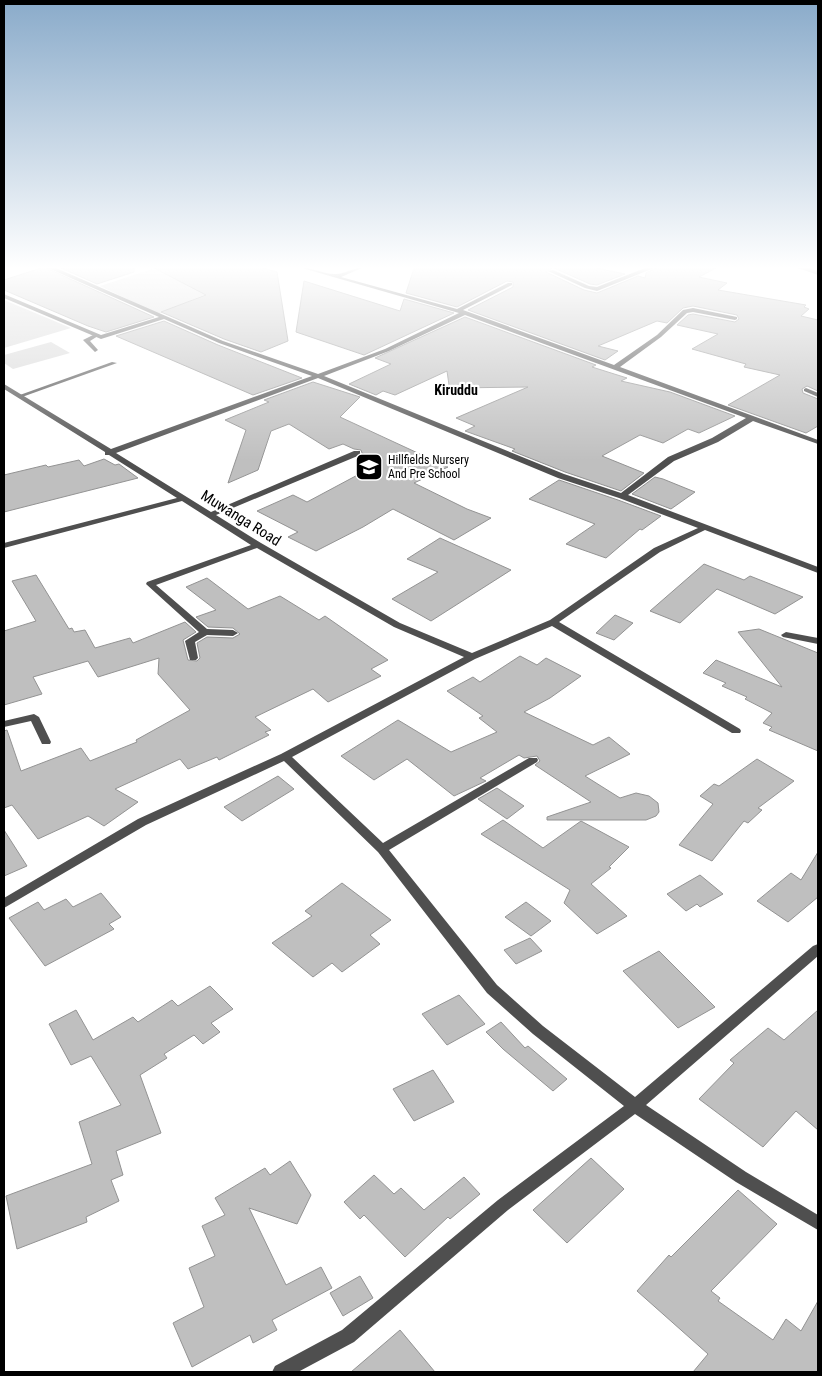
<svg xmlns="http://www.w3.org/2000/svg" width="822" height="1376" font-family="'Roboto Condensed',sans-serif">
<rect width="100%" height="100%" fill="#fff"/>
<g fill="#d6d6d6">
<polygon points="152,269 216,290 158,314 100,286"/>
<polygon points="4,300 71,328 4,348"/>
<polygon points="51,342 70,353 13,369 4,363 4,355"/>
</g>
<g fill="#bfbfbf" stroke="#939393">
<polygon points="41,268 46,268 154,317 106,332 88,326 4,290 4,280"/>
<polygon points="61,268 134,268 134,272 97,284"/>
<polygon points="154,268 263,268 277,272 288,341 261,352 224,339 161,312 206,295"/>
<polygon points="414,268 552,268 546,272 584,290 597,293 638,276 645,278 646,273 656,268 716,268 699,277 727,283 718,290 806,305 804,307 809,309 801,316 818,320 818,391 807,386 802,389 803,393 818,399 818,426 806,433 728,405 780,375 744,367 746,364 692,349 718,334 677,325 688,315 693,314 735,322 739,319 737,315 693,306 683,308 667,323 657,321 598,346 618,351 605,360 468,310 513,287 513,282 507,281 457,307 406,293"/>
<polygon points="554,268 596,268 625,274 597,285 590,284"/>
<polygon points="304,281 400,311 404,299 454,313 364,355 296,332"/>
<polygon points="465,317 596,365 592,367 627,378 621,381 670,392 735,416 699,433 688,429 663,443 640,435 602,456 644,473 621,491 565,472 512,451 515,449 465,431 475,426 456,418 528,387 452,388 449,385 447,371 395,395 383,391 376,395 349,384 391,364 375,358"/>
<polygon points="164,321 218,345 302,378 253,395 116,336"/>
<polygon points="313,382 360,397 340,417 448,467 414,483 467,509 491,518 454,540 393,509 363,527 316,551 288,537 298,532 257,511 293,495 307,502 380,463 362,453 361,450 354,449 343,444 329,449 289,424 271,431 258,470 228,483 246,430 225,420 269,402 264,400"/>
<polygon points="104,459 115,465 119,464 138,478 4,512 4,475 46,465 48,467 79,460 84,466"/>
<polygon points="655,477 663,479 695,492 671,509 632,494"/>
<polygon points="559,480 618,500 661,516 642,530 640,529 606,558 566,544 595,524 529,499"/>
<polygon points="440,538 511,570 431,621 392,599 438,572 407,559"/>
<polygon points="704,564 744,580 750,576 803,597 775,614 717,589 680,623 650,611"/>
<polygon points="36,575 69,629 72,628 74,632 85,630 95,648 130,638 133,643 185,622 196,632 183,640 188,660 197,661 200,658 197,643 207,637 233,638 240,634 233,628 208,627 196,617 216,610 186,587 207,578 248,609 280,596 319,620 325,616 388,660 371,669 381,676 328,702 313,689 255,717 271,730 265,732 269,735 219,760 217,757 188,769 180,759 115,789 138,802 104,826 88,816 38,839 12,805 4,808 4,731 7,730 21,771 81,748 90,761 137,742 136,740 190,710 158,674 159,658 98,677 88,661 33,677 42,694 4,705 4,631 36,621 12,581"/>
<polygon points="615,615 633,623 614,640 596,633"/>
<polygon points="759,629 818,653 818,751 769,730 772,727 763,723 772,713 745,699 747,697 722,686 726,683 703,673 716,660 782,687 738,632"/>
<polygon points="520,656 537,665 546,658 581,676 550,698 524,712 593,745 609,737 630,754 585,776 620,798 636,793 649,796 658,803 659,812 656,816 646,820 547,820 547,817 591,802 535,765 540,761 537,756 524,758 519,755 480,778 486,781 454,796 407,759 374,780 341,756 398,720 451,752 497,732 479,718 483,716 447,691 473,677 480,682"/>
<polygon points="757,759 794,781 758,808 762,810 748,823 744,821 712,861 679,845 713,804 700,796 714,784 719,786"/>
<polygon points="278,776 294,789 242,821 224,807"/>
<polygon points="497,788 524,806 507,819 478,799"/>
<polygon points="503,820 543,848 581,821 629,847 609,867 611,868 591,884 627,916 597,934 564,903 570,890 481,834"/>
<polygon points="4,830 27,866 4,876"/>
<polygon points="818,852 818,897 788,922 757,901 791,873 801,880"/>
<polygon points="700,875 723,894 700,907 697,904 686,911 667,894"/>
<polygon points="342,883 391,920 370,935 380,944 342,972 332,963 313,977 272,943 312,916 305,911"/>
<polygon points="101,893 121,917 109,924 114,929 45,966 9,918 38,902 44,910 66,899 73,907"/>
<polygon points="526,902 551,921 531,936 505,917"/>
<polygon points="530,938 542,951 516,964 504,950"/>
<polygon points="659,951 715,1007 678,1028 623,971"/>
<polygon points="210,986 233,1009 211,1023 220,1032 203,1044 194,1035 164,1054 167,1058 140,1075 161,1133 116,1151 123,1175 111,1180 119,1201 86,1217 87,1222 17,1249 6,1196 92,1164 79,1122 121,1105 91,1056 71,1065 49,1024 76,1010 93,1040 133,1017 138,1022 172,1000 178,1006"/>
<polygon points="459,995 485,1024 447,1045 422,1014"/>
<polygon points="818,1010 818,1130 796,1111 763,1147 699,1099 734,1063 730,1060 768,1028 784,1040"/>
<polygon points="501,1022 525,1048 528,1046 567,1079 553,1091 503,1049 486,1032"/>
<polygon points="433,1070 454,1102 414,1121 393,1089"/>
<polygon points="591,1158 624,1189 567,1243 533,1210"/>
<polygon points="290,1161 311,1195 297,1224 249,1208 286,1285 321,1267 332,1288 272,1320 277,1330 253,1343 250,1335 192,1367 173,1323 204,1307 189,1268 215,1256 202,1226 225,1215 215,1198 265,1168 270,1175"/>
<polygon points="374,1175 394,1194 401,1188 424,1210 464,1177 480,1194 450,1219 448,1217 405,1257 364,1215 360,1219 344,1202"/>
<polygon points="738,1190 777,1224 711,1291 720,1298 718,1301 773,1340 786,1319 801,1331 818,1301 818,1372 693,1372 708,1354 637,1291 669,1255 671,1257"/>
<polygon points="360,1276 373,1298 343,1316 330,1293"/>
<polygon points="400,1330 435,1372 351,1372"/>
</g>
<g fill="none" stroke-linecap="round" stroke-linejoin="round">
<g fill="#4f4f4f" fill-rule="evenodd">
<polygon points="93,335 98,336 90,341 98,350 95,352 83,340"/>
<polygon points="112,362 117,363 22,397 17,396"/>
<polygon points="34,714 39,717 51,742 50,744 42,744 31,721 4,727 4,721"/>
</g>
<g fill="#4f4f4f" fill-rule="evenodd">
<path d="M48 268H56L223 341 318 374 385 349 459 313 302 268C314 268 323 274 334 274 342 275 352 268 362 268L341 277 457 309 508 283H512V285L463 310 614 365 657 335 683 310 693 308 737 317V319L735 320 693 312 687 313 661 337 620 367 818 440V444L753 421 718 442 674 461 628 495 818 567V573L705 530 660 552 559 622 740 729 741 731 740 733H732L552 626 475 659 292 757 383 843 529 758H537L538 760 537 762 389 850 497 985 543 1026 635 1097 813 946 818 944V956L646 1105 746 1172 818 1215V1230L736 1182 635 1114 508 1210 354 1342 298 1372H272L275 1366 342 1330 498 1200 624 1106 533 1034 487 993 378 852 284 761 146 825 4 908V898L138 819 281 754 464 657 394 627 257 548 156 585 207 629 233 630 238 633 233 636 207 635 195 642 198 658 196 660H190L185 641 199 632 146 584 147 582 251 545 182 501 4 548V543L177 498 109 455H105V452L4 389V384L111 449 312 376 219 343 164 319 101 339 4 298V294L6 295 101 335 159 317ZM465 315 746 418 712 438 668 457 621 493 564 474 324 376 389 351ZM318 378 558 478 619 498 698 528 654 548 550 620 472 653 400 623 261 543 216 515 360 455V451H354L211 512 116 453Z"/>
<polygon points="645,268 654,268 597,291 585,288 548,271 553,270 589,286 597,287"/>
<polygon points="798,268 808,268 818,271 818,275"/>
<polygon points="806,388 818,393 818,397 804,391 804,389"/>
<polygon points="786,632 818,638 818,644 783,637 781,635"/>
</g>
</g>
<linearGradient id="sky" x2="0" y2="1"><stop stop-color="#8aabca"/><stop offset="0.58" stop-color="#fff"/><stop offset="1" stop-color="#fff" stop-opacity="0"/></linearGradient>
<rect width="822" height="461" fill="url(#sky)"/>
<defs>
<g id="school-square" transform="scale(1.4375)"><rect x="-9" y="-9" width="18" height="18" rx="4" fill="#000" stroke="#fff"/><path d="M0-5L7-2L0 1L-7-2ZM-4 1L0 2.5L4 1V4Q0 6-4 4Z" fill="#fff"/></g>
</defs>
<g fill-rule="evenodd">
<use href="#school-square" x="369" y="467"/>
</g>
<g text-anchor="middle" stroke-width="4.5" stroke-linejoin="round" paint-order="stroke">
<g font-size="12" fill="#000" stroke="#fff" text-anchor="start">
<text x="388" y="464">Hillfields Nursery<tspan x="388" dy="14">And Pre School</tspan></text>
</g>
<g font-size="14" font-weight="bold" fill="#000" stroke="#fff">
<text x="456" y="395">Kiruddu</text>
</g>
<g font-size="15" fill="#000" stroke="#fff">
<text transform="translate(241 518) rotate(32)" y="5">Muwanga Road</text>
</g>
</g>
<rect width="822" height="1376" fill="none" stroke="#000000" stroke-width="10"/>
</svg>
